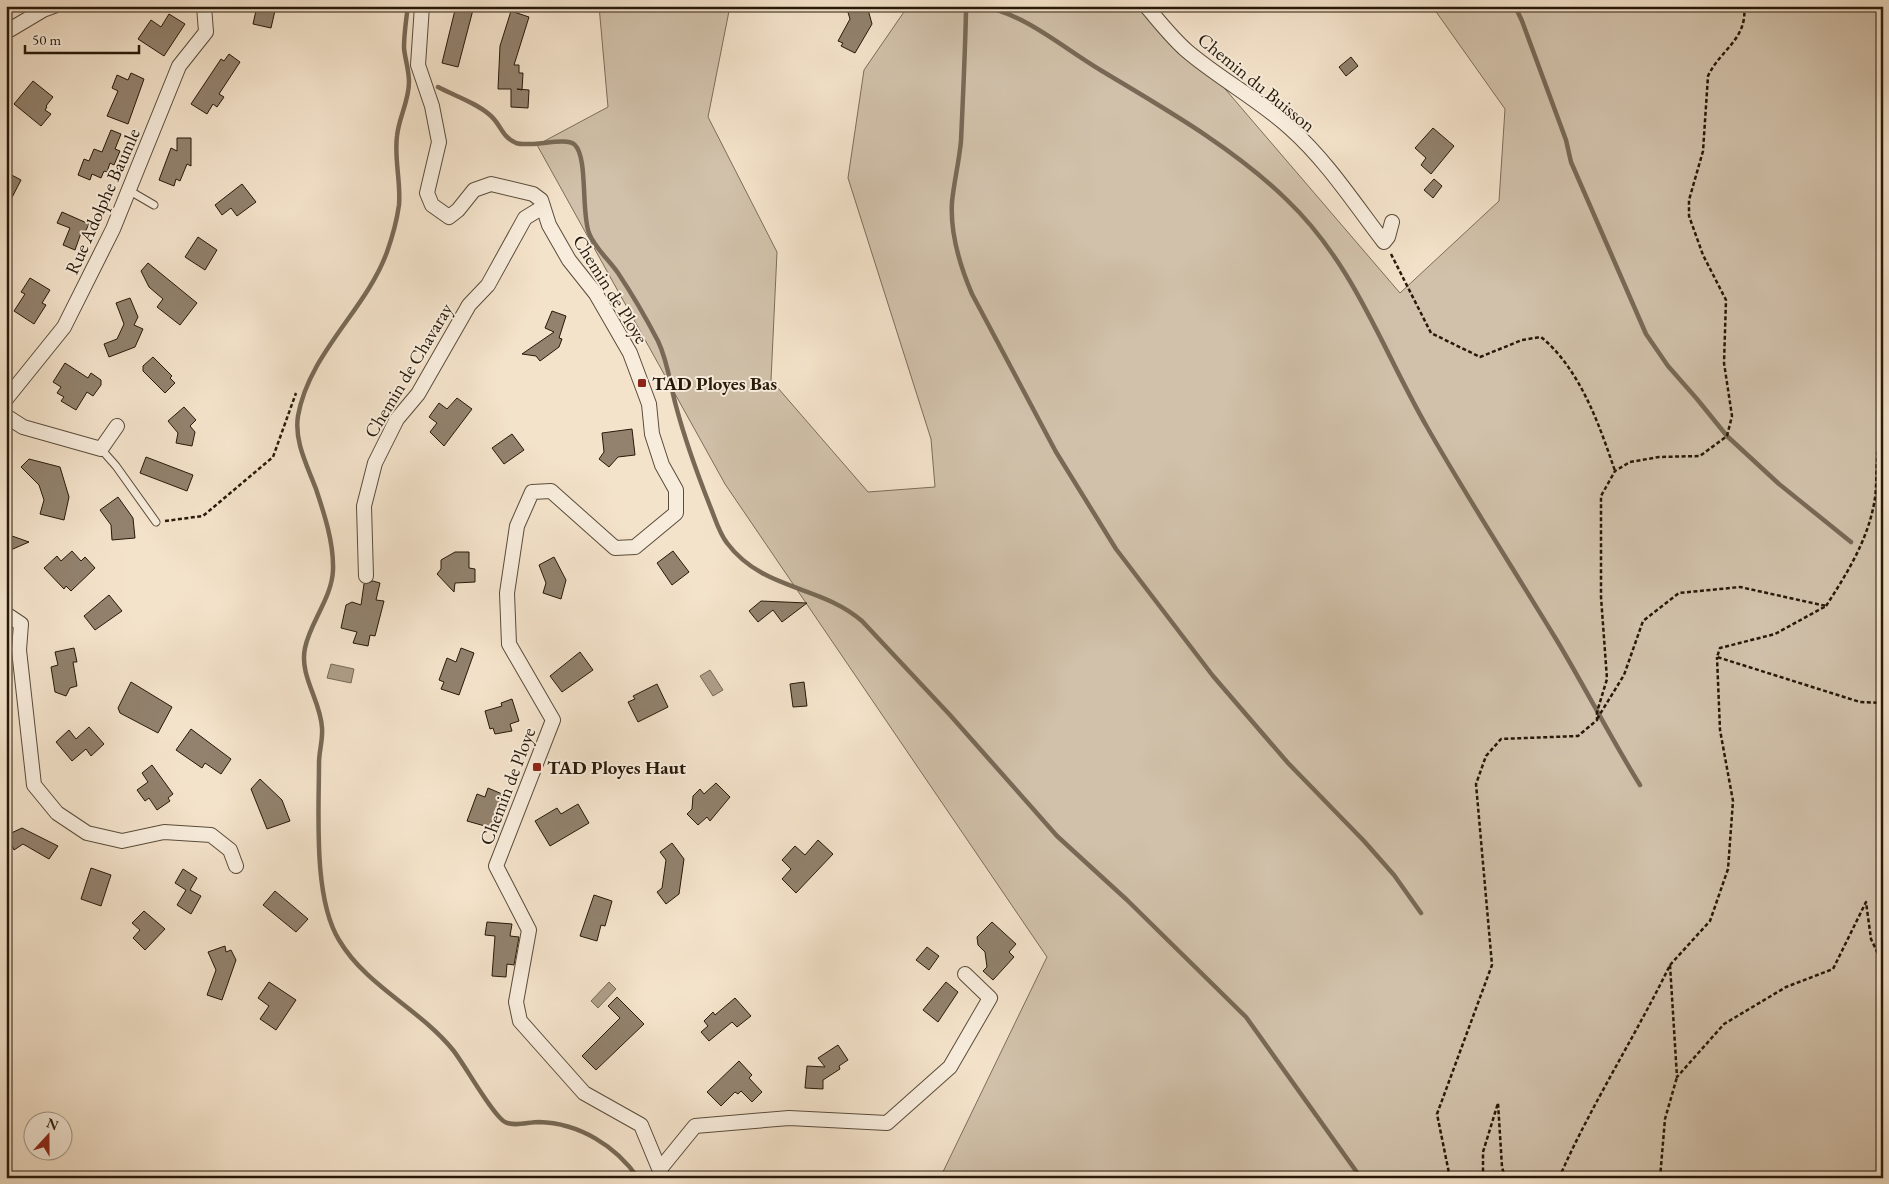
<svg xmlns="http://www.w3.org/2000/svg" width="1889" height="1184" font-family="'EB Garamond',serif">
<rect width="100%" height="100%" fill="#f4e3cb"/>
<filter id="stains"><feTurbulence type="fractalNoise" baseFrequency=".004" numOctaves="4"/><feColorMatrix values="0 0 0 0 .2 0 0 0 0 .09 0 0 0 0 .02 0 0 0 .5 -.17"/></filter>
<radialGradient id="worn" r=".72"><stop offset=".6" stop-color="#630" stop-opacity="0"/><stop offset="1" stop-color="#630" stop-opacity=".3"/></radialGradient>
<polygon fill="#d1c1aa" stroke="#7c6d5a" points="599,6 730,6 708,117 777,252 771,380 868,492 935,487 931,439 848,178 864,70 908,6 1154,6 1400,293 1499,201 1505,109 1432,6 1883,6 1883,1178 940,1178 1047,957 725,484 537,145 608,107"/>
<g fill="#ae9e89" stroke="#786956">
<polygon points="331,664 354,669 351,683 327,678"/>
<polygon points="710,670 723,690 713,696 700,676"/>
<polygon points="609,982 616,989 598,1008 591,1001"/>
</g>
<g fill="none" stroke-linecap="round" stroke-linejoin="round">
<g stroke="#786956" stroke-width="4.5">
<path d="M408 6C406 20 404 34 404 48 405 59 409 70 409 82 409 101 399 117 397 136 394 159 401 182 399 205 397 219 392 238 387 252 366 310 309 353 298 416 294 441 307 465 316 489 324 513 334 543 333 570 332 598 310 622 305 648 299 676 321 701 322 728 323 740 319 751 319 763 319 812 313 898 339 940 366 986 420 1009 453 1050 465 1065 493 1116 505 1122 515 1127 528 1122 539 1122 579 1123 616 1146 638 1178"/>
<path d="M963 6 966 12C965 55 963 98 961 141 959 162 954 182 952 202 950 233 960 266 972 294L1056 452 1116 549 1213 676 1288 763 1364 841 1394 875 1421 913"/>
<path d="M982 6C1027 15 1063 48 1102 71 1165 109 1234 148 1287 200 1354 264 1382 349 1427 427 1468 499 1513 568 1556 639 1585 687 1610 737 1640 785"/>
<polyline points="1515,6 1522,21 1566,140 1571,162 1646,334 1668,366 1697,399 1727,436 1779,484 1851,542"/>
<path d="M438 87C455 96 477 103 491 116 501 125 502 137 516 143 531 148 566 136 575 145 588 158 581 212 589 233 594 247 609 260 618 273 632 294 646 318 658 341 668 362 670 384 676 406 685 440 697 473 710 506 715 518 719 533 727 543 763 591 821 585 862 621L950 715 1057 836 1127 900 1246 1017 1361 1178"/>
</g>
</g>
<g fill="#92826e" stroke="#271909">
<polygon points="257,6 276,6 271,28 253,24"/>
<polygon points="456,6 474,6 458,67 442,63"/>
<polygon points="846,6 867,6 872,24 855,53 841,46 843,43 838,41 850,19"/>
<polygon points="511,11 529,17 514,65 519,65 519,73 523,73 522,90 517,89 529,90 528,108 511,107 511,89 498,89 500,46"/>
<polygon points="169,14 185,24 164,56 138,39 151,20 161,27"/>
<polygon points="229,54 240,62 219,94 224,97 217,107 213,104 207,114 191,104 221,59 224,61"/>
<polygon points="1351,57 1358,66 1346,76 1339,67"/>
<polygon points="131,73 144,79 128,124 107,116 118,91 112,88 117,75 128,80"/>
<polygon points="33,81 53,97 46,106 47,107 45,110 51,114 41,126 14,104"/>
<polygon points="1433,128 1454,146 1431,174 1421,165 1426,158 1415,148"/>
<polygon points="111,130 121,134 115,149 120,151 114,165 110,163 107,172 104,171 101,178 92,174 90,180 78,175 84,159 89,161 94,149 102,152"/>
<polygon points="177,138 191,138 191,166 187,164 180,181 176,179 174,186 159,180 171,148 177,151"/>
<polygon points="6,172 21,180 6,209"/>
<polygon points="1434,179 1442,186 1433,198 1424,190"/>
<polygon points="242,184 256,202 237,216 231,208 222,215 215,205"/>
<polygon points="62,212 89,224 84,234 81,233 75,250 63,245 70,228 57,223"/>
<polygon points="198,237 217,250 205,270 185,257"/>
<polygon points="148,263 197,303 180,325 157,307 163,299 149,287 141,271"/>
<polygon points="30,278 50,290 42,303 46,305 34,324 14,311 25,294 21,292"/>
<polygon points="130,298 138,317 134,325 143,329 135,347 109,357 104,344 117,339 124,324 116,303"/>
<polygon points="552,311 566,316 559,338 562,339 559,347 540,361 536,356 522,354 554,332 545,328"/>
<polygon points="153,357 172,376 170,378 175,383 165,393 143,371 143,366"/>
<polygon points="65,363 88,378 91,373 101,380 101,385 93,396 87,392 76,410 61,401 64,397 57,393 61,387 53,382"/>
<polygon points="457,398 472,409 444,446 430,432 437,423 429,417 439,403 447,409"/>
<polygon points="184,407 196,420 190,426 195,432 192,446 176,443 178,433 168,421"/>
<polygon points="632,429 635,455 618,457 609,467 599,459 604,452 602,433"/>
<polygon points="512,434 524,450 504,464 492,448"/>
<polygon points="146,457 193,475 187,491 140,473"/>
<polygon points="29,459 60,467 69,497 64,520 40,514 44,500 39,485 21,467"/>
<polygon points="118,497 133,518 135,538 112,540 111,525 100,510"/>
<polygon points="12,536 29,542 6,552 6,538"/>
<polygon points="72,551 81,561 85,557 95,568 71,591 66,586 64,589 44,568 57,556 61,561"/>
<polygon points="673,551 689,572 672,585 657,563"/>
<polygon points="455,552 469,552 469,568 475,569 475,582 455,583 454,592 437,574 441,569 441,560"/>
<polygon points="554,557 566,580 561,599 543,593 546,583 539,565"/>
<polygon points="373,581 380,583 376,600 384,601 375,636 370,635 368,646 353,643 357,632 341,628 346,605 352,602 361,605 364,584"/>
<polygon points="109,595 122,611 95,630 84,616"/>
<polygon points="761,601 807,603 782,622 773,610 758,622 749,611"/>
<polygon points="74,648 77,662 73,662 77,686 70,688 66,696 55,692 51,667 58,665 55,652"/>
<polygon points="461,648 474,653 459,695 441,689 444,682 439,680 447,658 456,662"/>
<polygon points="580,652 593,670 562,692 550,676"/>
<polygon points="131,682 172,707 158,733 120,713 118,708"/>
<polygon points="804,682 807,706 793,707 790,684"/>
<polygon points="657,684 668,707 638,722 628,702 635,699 633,696"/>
<polygon points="512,699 519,721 510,724 512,731 495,734 493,728 490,729 485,711 502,706 501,703"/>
<polygon points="89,727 104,744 91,756 86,749 72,761 56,742 69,730 76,739"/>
<polygon points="191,729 231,759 221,774 205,763 202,768 176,750"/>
<polygon points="152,765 173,794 168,798 170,801 157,810 149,798 145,801 137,790 148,782 142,773"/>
<polygon points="260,779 282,800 290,821 267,829 251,789"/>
<polygon points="716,783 730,797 710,821 707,817 698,825 687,814 692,809 693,796 700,789 704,794"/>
<polygon points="488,788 502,794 492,828 467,821 477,794 485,797"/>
<polygon points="578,804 589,823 550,846 535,821 557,808 561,814"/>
<polygon points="22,828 58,846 49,859 23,844 14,850 7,835"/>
<polygon points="818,840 833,854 796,893 782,879 791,869 782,860 795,846 805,855"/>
<polygon points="672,843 684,859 679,894 666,904 657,892 662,888 666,860 660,852"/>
<polygon points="91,868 111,875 101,906 81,899"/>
<polygon points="183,869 197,878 190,890 201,896 191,914 177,905 186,890 175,883"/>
<polygon points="275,891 308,919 296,932 263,905"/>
<polygon points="594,895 612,901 605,926 601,925 597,941 580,936"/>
<polygon points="144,911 165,929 145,950 133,938 140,930 132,923"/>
<polygon points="487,922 512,924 510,936 519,937 514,965 507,964 506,977 492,976 495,936 485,935"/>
<polygon points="992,922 1016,944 1009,952 1014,957 993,980 983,971 987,967 985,952 978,945 977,937"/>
<polygon points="225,946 226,952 231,950 236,960 222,1000 207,995 216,970 208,952"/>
<polygon points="927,947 939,956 929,970 916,960"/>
<polygon points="269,982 296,1000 276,1030 260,1019 269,1006 258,998"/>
<polygon points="946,982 958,992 938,1022 923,1010"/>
<polygon points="617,997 644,1024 596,1070 582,1056 620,1018 608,1006"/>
<polygon points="735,998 751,1016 737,1027 732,1022 709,1041 701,1032 708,1026 704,1021 713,1012 715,1015"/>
<polygon points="838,1045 848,1060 839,1066 840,1069 823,1080 823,1089 805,1088 807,1066 825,1067 818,1058"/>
<polygon points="739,1061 752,1075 749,1078 762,1092 752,1102 741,1091 738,1094 735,1092 721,1106 707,1092"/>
</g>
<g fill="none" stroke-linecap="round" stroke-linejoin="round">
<g stroke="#5a4c3a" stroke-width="9">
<g id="service">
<polyline points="130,191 154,205"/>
<polyline points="101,449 116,466 156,522"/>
</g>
</g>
<g stroke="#5a4c3a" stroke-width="16">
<g id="minor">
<polyline points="422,6 418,65 432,106 439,142 427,193 432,205 449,217 458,210 474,190 491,184 533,194 541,200 549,225 569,260 596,294 630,353 649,404 652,434 662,465 676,490 676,513 635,547 615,548 551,491 532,492 517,526 507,593 509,644 553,720 496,866 529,930 516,1002 520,1021 584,1093 641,1125 663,1178"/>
<path d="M1146 6C1159 21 1172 38 1187 51 1220 79 1258 99 1290 128 1327 161 1354 203 1384 242L1388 237 1392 222"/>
<polyline points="6,32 43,10 54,6"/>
<polyline points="6,399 64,327 113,229 179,66 206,32 204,6"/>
<polyline points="6,416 23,427 101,449 117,426"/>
<polyline points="366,576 364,506 375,463 397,419 418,394 469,305 488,285 525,218 543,207"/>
<polyline points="6,614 21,624 19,650 34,785 57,813 87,833 122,841 164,832 211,835 230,850 236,866"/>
<polyline points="660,1169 695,1126 789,1118 887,1123 950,1067 990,998 965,974"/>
</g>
</g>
<g stroke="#271909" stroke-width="2.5" stroke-dasharray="4 2.5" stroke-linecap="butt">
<path d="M1391 254 1431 333 1480 357 1522 340 1541 337C1580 369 1599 424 1615 471"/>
<polyline points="165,521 203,516 273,457 296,393"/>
<path d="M1826 606C1848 572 1869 538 1875 498 1878 476 1874 454 1883 433"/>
<polyline points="1597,719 1624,675 1643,621 1679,593 1740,587 1826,606 1775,634 1720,648 1717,657 1860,702 1883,703"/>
<polyline points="1670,965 1710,921 1728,869 1733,801 1720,730 1717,657"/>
<path d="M1450 1178 1437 1114 1492 965 1476 784 1486 756 1501 739 1578 736 1597 720V712L1607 679 1601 597V496L1615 471 1630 462 1659 457 1700 456 1727 436 1732 416 1724 363 1726 300 1703 255 1689 216V200L1703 151 1708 76C1720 50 1748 39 1744 6"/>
<polyline points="1483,1178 1483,1152 1498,1103 1502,1167 1505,1178"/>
<path d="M1559 1178C1591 1105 1635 1037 1670 965L1677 1077 1724 1024 1786 987 1833 969 1866 902 1871 939 1883 964"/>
<polyline points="1660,1178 1665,1119 1677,1077"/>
</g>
<use href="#service" stroke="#f8eddd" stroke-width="7"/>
<use href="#minor" stroke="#f8eddd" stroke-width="14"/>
</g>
<g fill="#8f2418" stroke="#f8eddd" stroke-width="2">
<rect x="637" y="378" width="10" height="10" rx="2.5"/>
<rect x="532" y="762" width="10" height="10" rx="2.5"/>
</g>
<g text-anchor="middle" stroke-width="4" stroke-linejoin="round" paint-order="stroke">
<g font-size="19" fill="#271909" stroke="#f8eddd">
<text transform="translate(1257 82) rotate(39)" y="7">Chemin du Buisson</text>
<text transform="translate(102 201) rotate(-66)" y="7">Rue Adolphe Baumle</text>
<text transform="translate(611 289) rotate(58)" y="7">Chemin de Ploye</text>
<text transform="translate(408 370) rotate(-59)" y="7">Chemin de Chavaray</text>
<text transform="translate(507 786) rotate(-69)" y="7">Chemin de Ploye</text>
</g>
<g font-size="19" font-weight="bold" fill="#271909" stroke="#f8eddd" text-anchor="start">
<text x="652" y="390">TAD Ployes Bas</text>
<text x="547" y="774">TAD Ployes Haut</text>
</g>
</g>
<rect width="1889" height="1184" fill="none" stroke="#f4e3cb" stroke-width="25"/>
<rect x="8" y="8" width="1874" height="1169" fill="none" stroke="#271909" stroke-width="2.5"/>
<rect x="12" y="12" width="1864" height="1159" fill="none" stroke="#271909"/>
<g transform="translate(48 1136) rotate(21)"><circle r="24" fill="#f8eddd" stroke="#a49888"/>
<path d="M0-4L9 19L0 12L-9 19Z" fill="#8f2418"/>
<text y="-8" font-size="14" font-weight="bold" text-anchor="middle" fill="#271909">N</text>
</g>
<path d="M25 45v8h114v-8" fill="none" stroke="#271909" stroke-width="2.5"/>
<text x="32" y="45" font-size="15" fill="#271909" stroke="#f8eddd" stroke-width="4" paint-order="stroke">50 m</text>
<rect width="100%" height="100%" filter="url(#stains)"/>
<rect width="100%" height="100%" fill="url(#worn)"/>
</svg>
